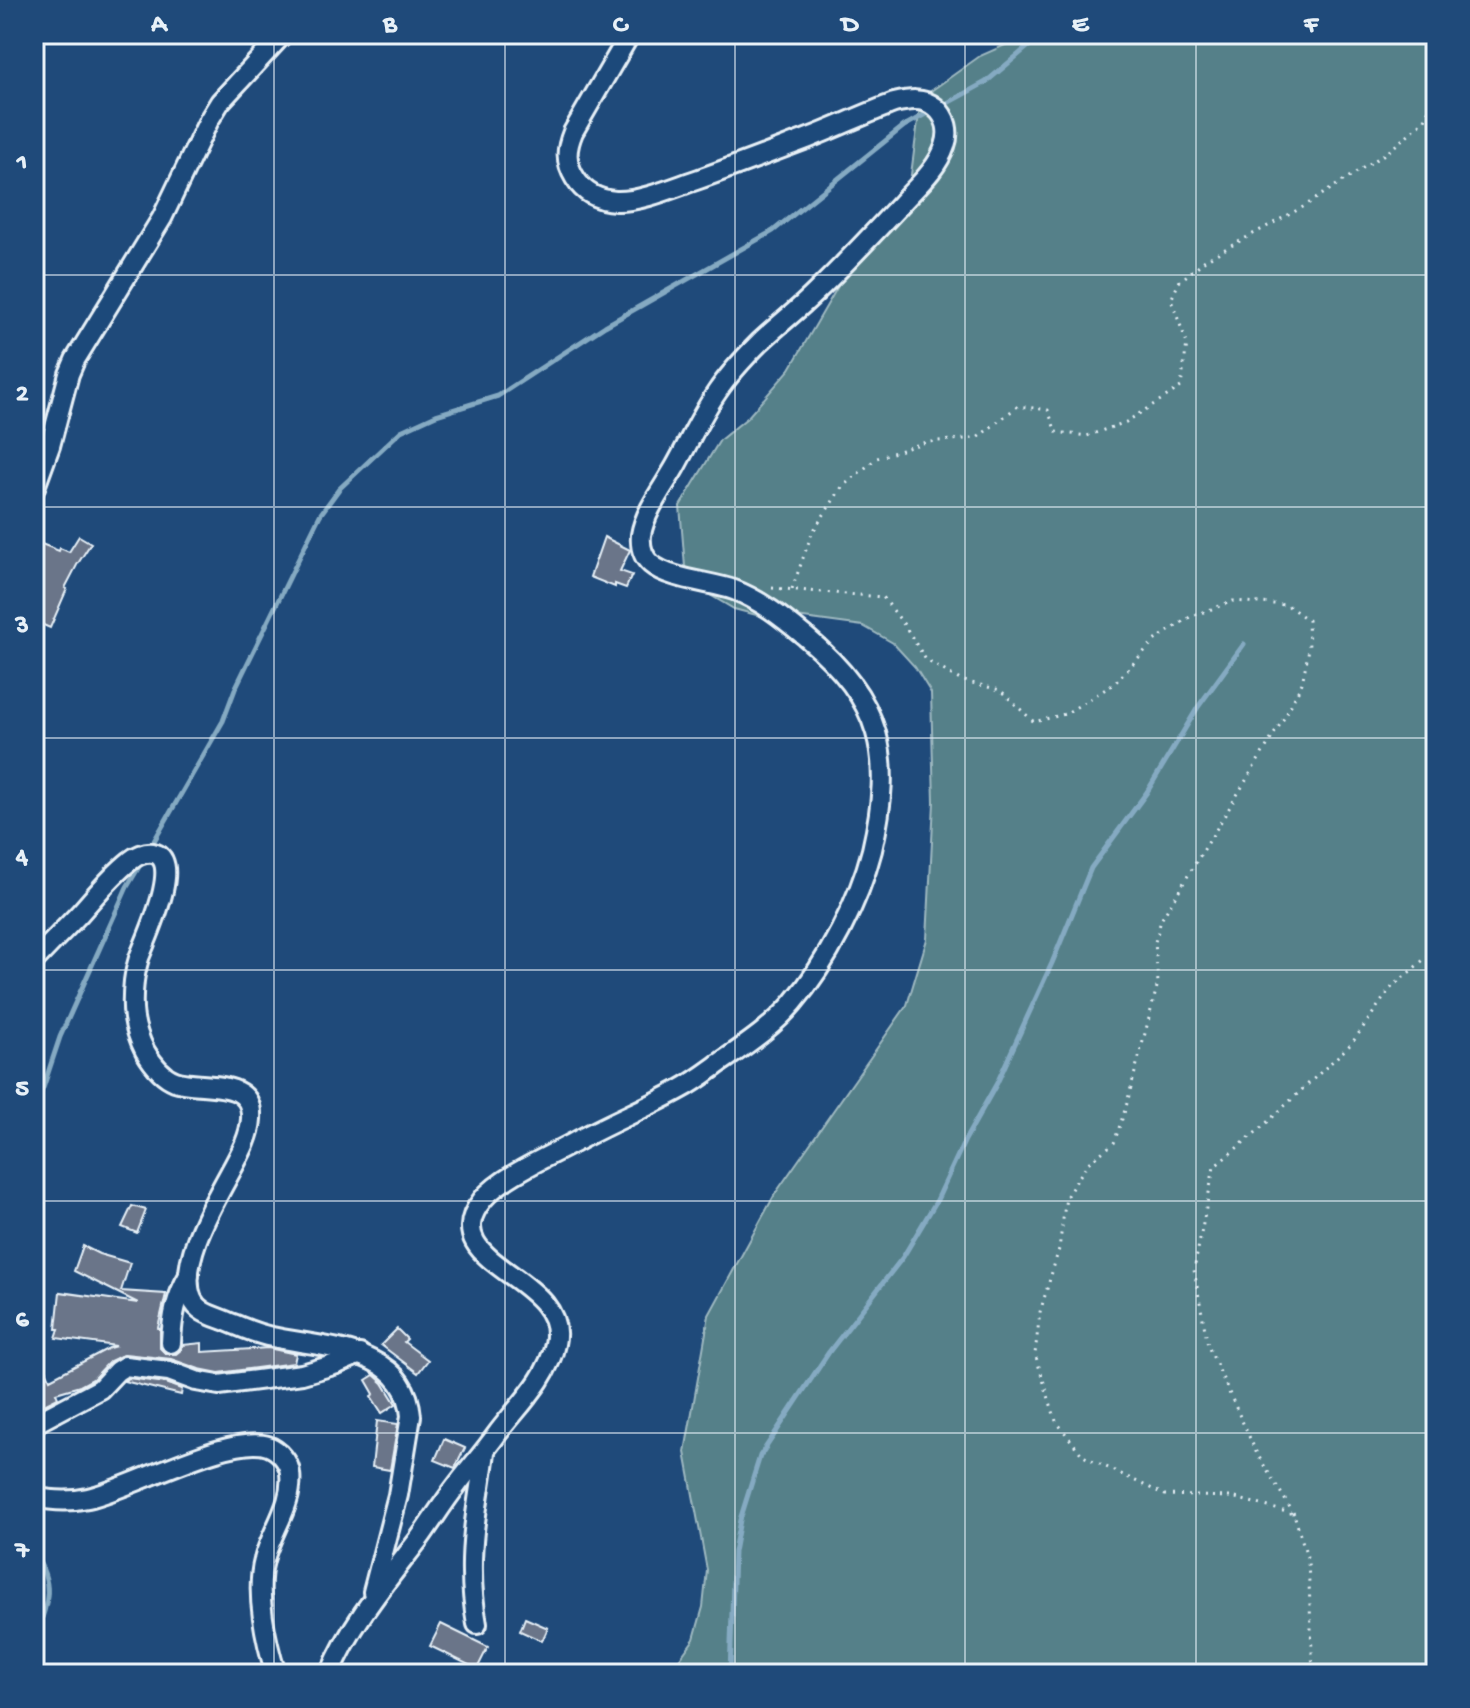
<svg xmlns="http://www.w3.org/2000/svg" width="1470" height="1708" font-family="'Gochi Hand',sans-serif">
<rect width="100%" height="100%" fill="#1f4a7a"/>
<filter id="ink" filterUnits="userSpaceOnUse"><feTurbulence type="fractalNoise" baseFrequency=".0125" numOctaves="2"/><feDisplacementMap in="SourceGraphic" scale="16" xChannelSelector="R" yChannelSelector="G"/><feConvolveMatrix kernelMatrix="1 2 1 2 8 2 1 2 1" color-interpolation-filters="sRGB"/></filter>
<g filter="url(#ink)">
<polygon fill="#548089" stroke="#9eb8c0" stroke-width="2" points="1030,34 1436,34 1436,1674 666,1674 675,1665 694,1639 703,1607 707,1570 685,1452 709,1315 775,1194 907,1005 927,939 934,802 931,693 915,667 893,643 863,626 796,617 764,617 734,609 705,592 685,567 680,506 720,440 747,418 790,369 852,262 909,190 921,98 980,56"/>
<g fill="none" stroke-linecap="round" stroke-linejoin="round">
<g stroke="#85aac2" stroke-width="5">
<polyline points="940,107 986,82 1043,34"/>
<polyline points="150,848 223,721 235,689 320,515 339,489 401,431 436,415 498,396 605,326 773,231 904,126 931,111"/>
<polyline points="34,1106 43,1088 60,1037 127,887 143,860"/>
<path d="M34 1554C57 1587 46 1606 34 1640"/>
<polyline points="730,1674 734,1552 740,1520 760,1456 829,1352 903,1257 937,1200 965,1140 997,1083 1052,963 1091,868 1147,792 1198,707 1244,644"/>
</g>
</g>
<g fill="#6a7589" stroke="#e8f1f8" stroke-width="2">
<polygon points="79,536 91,543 77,565 65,588 67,589 50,628 34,621 34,541 59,551 60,548 69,552"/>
<polygon points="604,537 630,550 620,571 632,575 626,588 615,584 615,587 590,577"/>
<polygon points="132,1206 146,1210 137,1233 122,1227"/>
<polygon points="83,1246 99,1254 130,1263 121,1291 166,1294 158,1328 160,1329 160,1348 165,1353 176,1354 181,1350 183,1345 202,1343 202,1352 268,1348 296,1354 294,1363 219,1373 199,1369 171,1359 125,1354 110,1361 93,1379 80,1386 56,1393 58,1398 42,1406 34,1386 34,1341 50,1379 109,1348 116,1346 56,1338 59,1329 56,1329 60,1292 138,1303 74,1271"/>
<polygon points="397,1329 407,1339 404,1342 428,1360 418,1373 381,1345"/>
<polygon points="374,1375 383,1383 396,1404 382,1413 371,1396 374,1394 366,1380"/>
<polygon points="128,1378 166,1383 182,1389 181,1395 124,1381"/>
<polygon points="377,1421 398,1424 390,1470 372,1467"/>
<polygon points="444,1439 465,1448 455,1468 435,1460"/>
<polygon points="525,1618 548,1628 542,1641 520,1631"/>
<polygon points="441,1624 488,1647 477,1669 430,1646"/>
</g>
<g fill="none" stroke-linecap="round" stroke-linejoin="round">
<g stroke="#e8f1f8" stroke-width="24">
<g id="minor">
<polyline points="34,490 50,446 69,374 75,360 162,218 209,120 220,102 283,34"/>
<path d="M34 961C49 945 65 929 80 913 96 895 111 876 130 861 136 856 145 852 153 853 185 859 145 941 139 958 137 965 135 973 134 981 131 1009 133 1027 145 1051 152 1063 162 1076 175 1081 200 1090 254 1076 251 1119 250 1137 240 1154 232 1169 215 1201 177 1262 192 1299 198 1313 214 1316 226 1321 241 1327 256 1334 272 1337 323 1348 406 1347 411 1416L398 1495 373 1592"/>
<path d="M171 1343C172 1317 176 1297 189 1275"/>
<polyline points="34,1424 100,1389 117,1371 125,1366 169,1371 196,1381 219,1385 302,1374 337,1364 360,1354"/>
<path d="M34 1497C52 1501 70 1502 88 1498 130 1489 231 1433 268 1446 279 1450 289 1462 290 1473 294 1504 271 1531 264 1560 255 1593 266 1642 276 1674"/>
<path d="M477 1624C474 1607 472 1590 472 1573 471 1533 480 1492 485 1452"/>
<path d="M330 1674C351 1623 386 1582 419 1539 432 1521 443 1503 457 1485 470 1468 484 1452 497 1434 517 1407 548 1379 555 1344 570 1275 430 1265 483 1199 501 1177 549 1156 575 1142 609 1123 647 1108 681 1089 694 1082 706 1073 717 1065 744 1046 772 1028 793 1003 827 963 859 901 872 850 894 755 882 701 806 637 784 619 761 600 734 590 712 582 668 579 651 564 643 557 640 546 641 535 645 511 663 488 675 467 689 442 701 415 717 392 729 374 745 357 760 342 778 325 798 310 816 292 845 264 872 235 899 206 915 188 937 170 945 146 950 132 947 117 935 107 923 97 908 100 894 103 865 114 837 127 809 138 772 152 736 166 699 179 675 187 641 202 616 201 598 200 584 193 575 178 565 162 566 149 573 132L630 34"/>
</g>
</g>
<g stroke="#e8f1f8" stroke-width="3" stroke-dasharray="2 6" stroke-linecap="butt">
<polyline points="772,588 883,597 905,626 926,660 960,680 1000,690 1034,722 1065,714 1114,684 1154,641 1190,617 1233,601 1287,605 1308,620 1309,649 1302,683 1287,713 1161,920 1155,942 1158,983 1126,1107 1114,1143 1088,1163 1066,1197 1059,1249 1040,1312 1035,1354 1056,1421 1083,1456 1165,1495 1232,1497 1294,1514 1308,1560 1313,1674"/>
<polyline points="792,589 812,533 842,487 877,458 926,442 977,438 1018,406 1048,410 1056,432 1087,436 1126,422 1181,387 1187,343 1171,300 1179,282 1205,260 1303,207 1389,151 1425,120 1436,87"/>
<polyline points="1294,1514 1257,1454 1208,1346 1194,1270 1214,1167 1261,1128 1352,1043 1390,989 1436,949"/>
</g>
<use href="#minor" stroke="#1f4a7a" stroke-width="18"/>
</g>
</g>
<path fill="none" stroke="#e8f1f8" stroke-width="2" stroke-opacity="0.55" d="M274 34V1674M505 34V1674M735 34V1674M965 34V1674M1196 34V1674M34 275H1436M34 507H1436M34 738H1436M34 970H1436M34 1201H1436M34 1433H1436"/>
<rect width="1470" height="1708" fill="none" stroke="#1f4a7a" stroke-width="88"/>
<rect x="44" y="44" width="1382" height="1620" fill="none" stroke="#e8f1f8" stroke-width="3"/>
<g font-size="26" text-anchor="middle" font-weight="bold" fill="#e8f1f8">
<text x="159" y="31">A</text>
<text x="390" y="31">B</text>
<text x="620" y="31">C</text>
<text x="850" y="31">D</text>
<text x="1080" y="31">E</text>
<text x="1311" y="31">F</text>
<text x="22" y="169">1</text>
<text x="22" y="400">2</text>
<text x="22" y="632">3</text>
<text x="22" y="863">4</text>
<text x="22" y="1095">5</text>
<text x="22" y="1326">6</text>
<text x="22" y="1557">7</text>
</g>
</svg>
